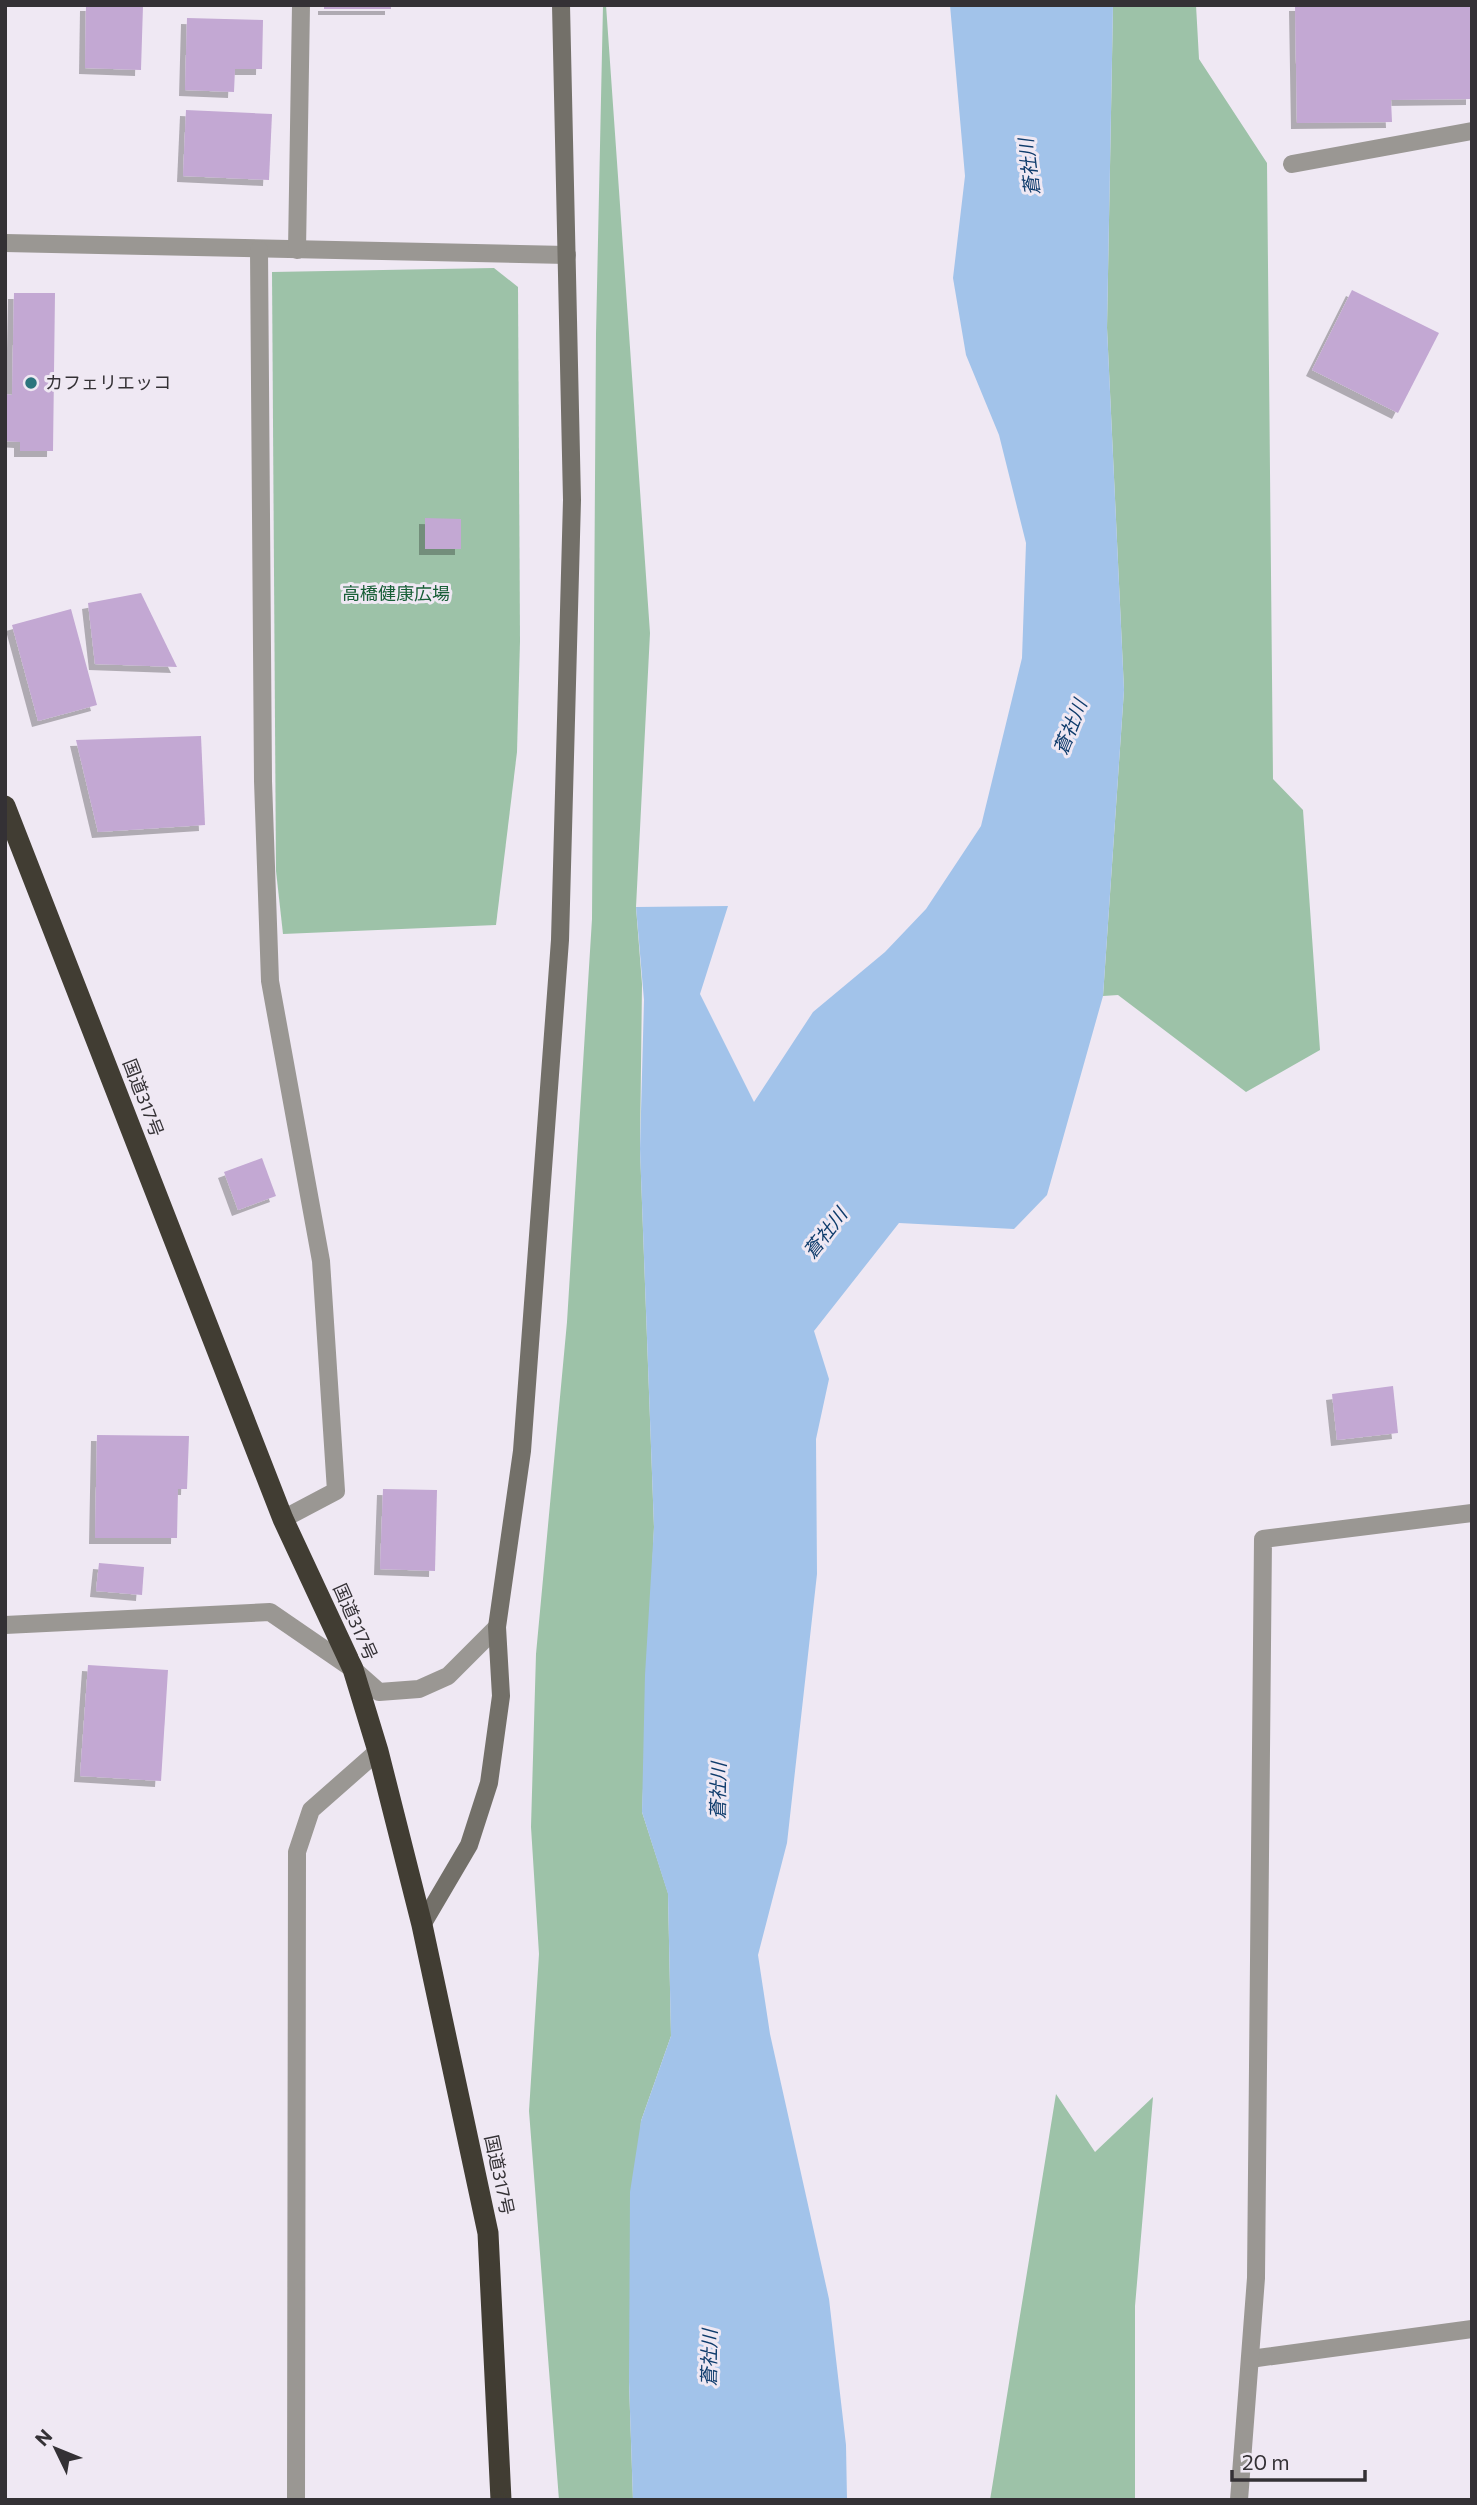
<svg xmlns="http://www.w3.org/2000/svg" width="1477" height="2505" font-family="Commissioner,'Noto Sans JP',sans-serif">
<defs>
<filter id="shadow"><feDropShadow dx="-6" dy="6" stdDeviation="0" flood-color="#0004"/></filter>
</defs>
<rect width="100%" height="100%" fill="#efe8f3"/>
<g fill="#9dc2a8">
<polygon points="603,5 606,5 650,633 636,907 642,984 640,1149 654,1527 642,1812 668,1893 671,2036 641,2121 629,2382 633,2500 559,2500 529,2111 539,1954 531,1827 536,1654 567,1322 592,919 596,334"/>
<polygon points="1113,5 1196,5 1199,59 1267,163 1273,779 1303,810 1320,1050 1246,1092 1118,995 1103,996 1124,690 1107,328"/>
<polygon points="494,268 518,287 520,641 517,752 496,925 283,934 276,871 272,272"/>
<polygon points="1056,2094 1095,2152 1153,2097 1135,2306 1135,2500 990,2500"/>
</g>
<polygon fill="#a2c3ea" points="950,5 1113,5 1107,328 1124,690 1103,996 1047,1195 1014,1229 899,1223 814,1331 829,1379 816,1439 817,1574 787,1843 758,1955 770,2034 829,2299 846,2445 847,2500 633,2500 629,2382 630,2192 641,2121 671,2036 668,1894 642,1812 645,1675 654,1527 640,1149 644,1000 636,907 728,906 700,994 754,1102 813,1012 885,952 926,909 981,826 1022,658 1026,543 999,435 966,355 953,278 965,176"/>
<g fill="#c3a8d3" filter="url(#shadow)">
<polygon points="86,5 143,5 141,70 85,68"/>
<rect x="324" y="5" width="67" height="4"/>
<polygon points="1295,5 1472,5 1472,99 1391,100 1392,122 1297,123"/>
<polygon points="187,18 263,20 262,69 235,69 234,92 185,90"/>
<polygon points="186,110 272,114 269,180 183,176"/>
<polygon points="1352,290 1439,333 1398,413 1312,370"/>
<polygon points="14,293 55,293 53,451 20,451 20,442 5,441 5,394 12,395"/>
<polygon points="425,518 461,519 461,549 425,549"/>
<polygon points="141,593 177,667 95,664 88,603"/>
<polygon points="71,609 97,705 38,721 12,625"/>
<polygon points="201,736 205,825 98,832 76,740"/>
<polygon points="262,1158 276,1196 238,1210 224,1172"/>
<polygon points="1393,1386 1398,1433 1337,1440 1332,1394"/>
<polygon points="97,1435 189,1436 187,1489 178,1489 177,1538 95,1538"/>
<polygon points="383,1489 437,1490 435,1571 380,1569"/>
<polygon points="99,1563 144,1567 142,1595 96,1591"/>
<polygon points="88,1665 168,1670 161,1781 80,1776"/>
</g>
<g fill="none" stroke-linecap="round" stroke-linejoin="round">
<g stroke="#9a9793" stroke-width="18">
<polyline points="1292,164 1472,131"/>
<polyline points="5,243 567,255"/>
<polyline points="259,250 263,781 270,981 321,1261 336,1491 283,1519"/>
<polyline points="297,250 301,5"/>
<polyline points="5,1625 270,1612 353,1669 379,1692 419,1689 448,1676 497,1627"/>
<polyline points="1250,2359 1472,2329"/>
<polyline points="296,2500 297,1852 311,1810 378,1751"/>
<polyline points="1239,2500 1256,2278 1263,1539 1472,1513"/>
</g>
<polyline stroke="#737069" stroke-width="18" points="422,1925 469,1845 489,1783 501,1696 497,1627 522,1451 560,940 572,500 561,5"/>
<polyline stroke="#413d33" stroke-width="21" points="5,806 283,1519 353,1669 378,1751 422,1925 488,2233 501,2500"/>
</g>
<circle fill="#2c757d" stroke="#efe8f3" stroke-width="2.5" cx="31" cy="383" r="7"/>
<g text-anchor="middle" stroke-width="6" stroke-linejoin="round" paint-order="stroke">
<g font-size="18" fill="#343135" stroke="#efe8f3" text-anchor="start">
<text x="45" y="389">カフェリエッコ</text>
</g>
<g font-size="18" fill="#175e36" stroke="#efe8f3">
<text x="396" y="600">高橋健康広場</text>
</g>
<g font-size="18" fill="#343135" stroke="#efe8f3">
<text transform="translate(143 1098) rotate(69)" y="6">国道317号</text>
<text transform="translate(355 1622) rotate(66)" y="6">国道317号</text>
<text transform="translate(499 2175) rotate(78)" y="6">国道317号</text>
</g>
<g font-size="19" font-style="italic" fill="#0f3c6c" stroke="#efe8f3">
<text transform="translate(1029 167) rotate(-97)" y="7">蒼社川</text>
<text transform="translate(1070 727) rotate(-68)" y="7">蒼社川</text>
<text transform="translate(825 1233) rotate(-52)" y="7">蒼社川</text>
<text transform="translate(718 1791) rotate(-89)" y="7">蒼社川</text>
<text transform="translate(709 2358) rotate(-89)" y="7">蒼社川</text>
</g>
</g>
<rect width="1477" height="2505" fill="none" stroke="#343135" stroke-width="14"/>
<g transform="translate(56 2449) rotate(313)" stroke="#efe8f3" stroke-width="5" paint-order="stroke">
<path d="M0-5L12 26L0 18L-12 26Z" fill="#343135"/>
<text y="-10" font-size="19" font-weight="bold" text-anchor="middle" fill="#343135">N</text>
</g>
<path d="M1232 2470v10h133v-10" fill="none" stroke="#343135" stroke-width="3.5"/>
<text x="1242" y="2470" font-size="21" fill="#343135" stroke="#efe8f3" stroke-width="5" paint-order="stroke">20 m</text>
</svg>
